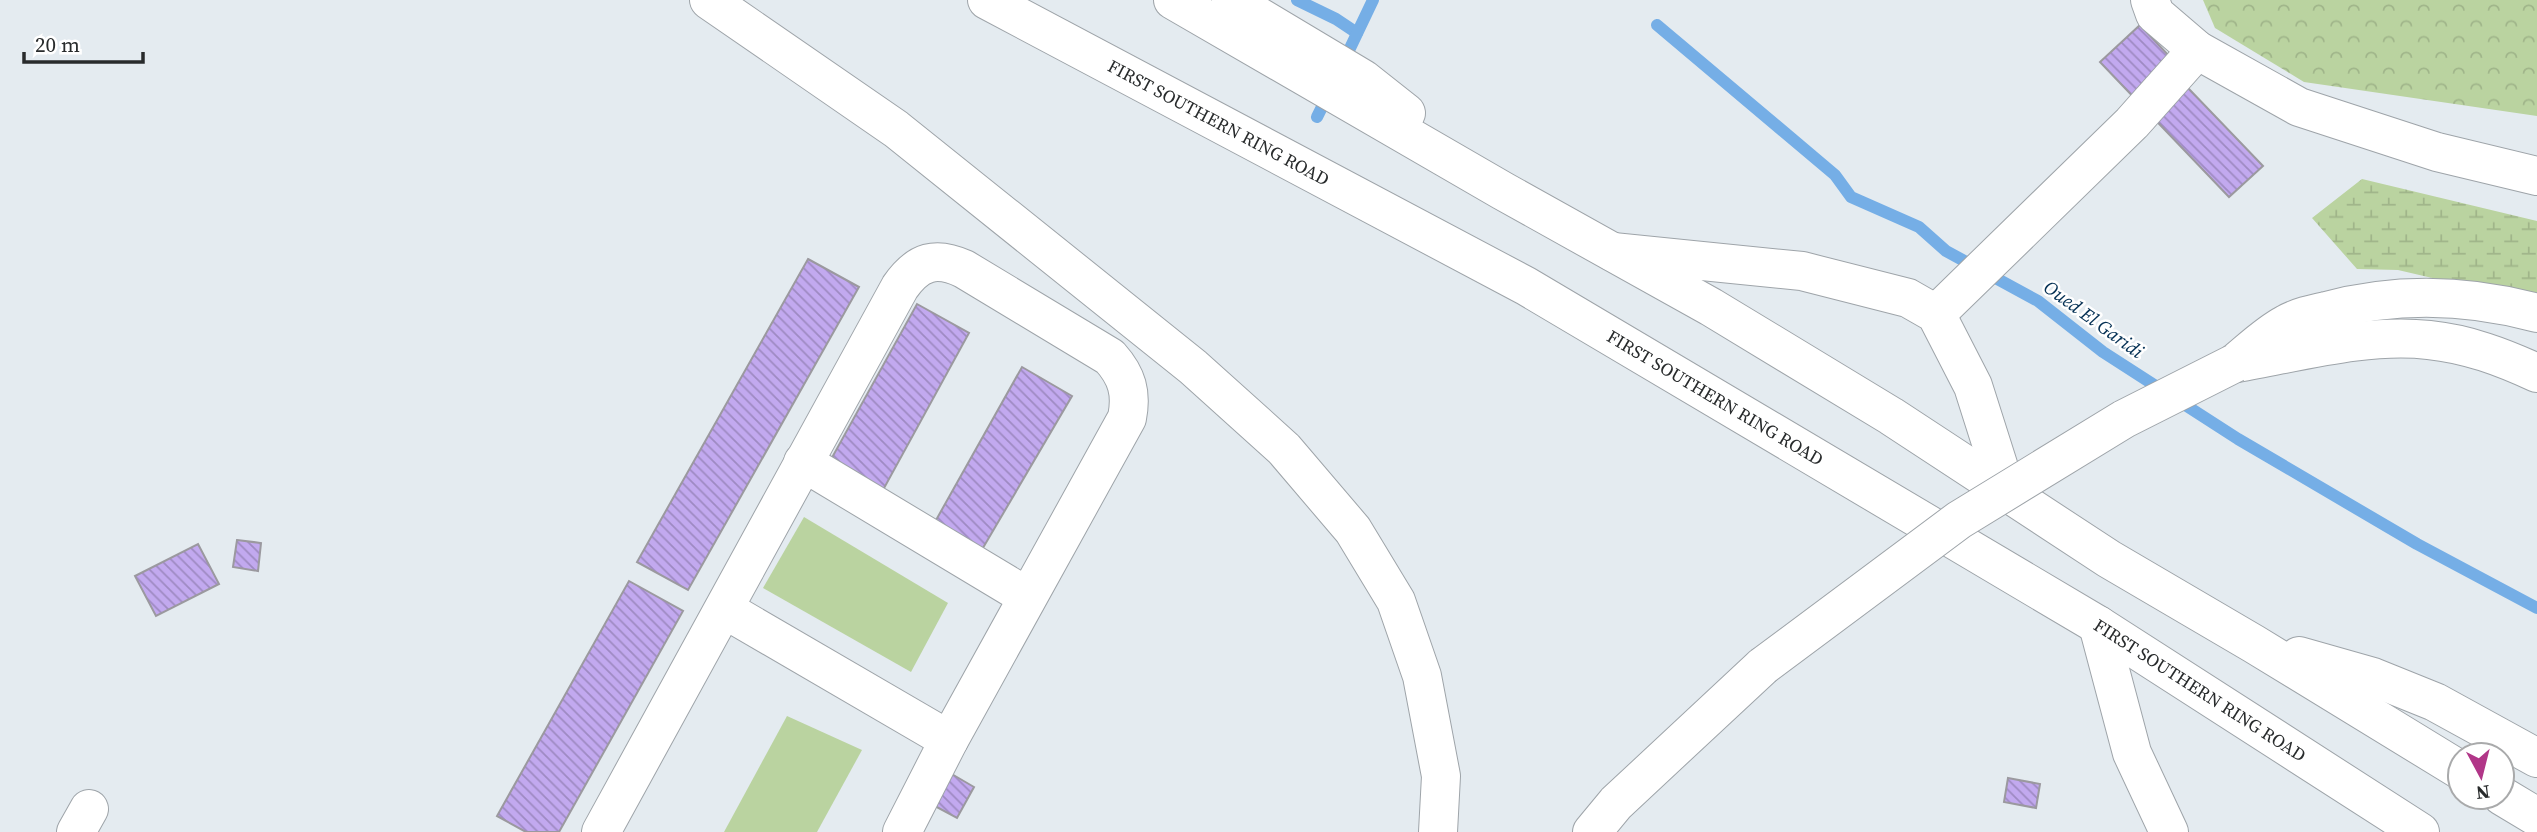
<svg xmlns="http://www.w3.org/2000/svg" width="2537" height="832" font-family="'Source Serif 4',serif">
<defs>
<pattern id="forest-crowns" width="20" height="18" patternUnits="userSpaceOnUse" patternTransform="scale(1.75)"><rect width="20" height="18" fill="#bad3a0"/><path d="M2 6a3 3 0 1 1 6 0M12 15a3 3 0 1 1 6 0" fill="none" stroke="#a0b58a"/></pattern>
<pattern id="wetland-marsh" width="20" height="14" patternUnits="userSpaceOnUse" patternTransform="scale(1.75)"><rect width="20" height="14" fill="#bad3a0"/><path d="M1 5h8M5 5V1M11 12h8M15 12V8" fill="none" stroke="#a0b58a"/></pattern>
<pattern id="building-back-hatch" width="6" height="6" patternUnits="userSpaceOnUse" patternTransform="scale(1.75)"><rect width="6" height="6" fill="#c2a9ef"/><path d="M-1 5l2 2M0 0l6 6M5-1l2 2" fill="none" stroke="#9e8ac2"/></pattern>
</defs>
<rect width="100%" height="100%" fill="#e4ebf0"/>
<g fill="#bad3a0">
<polygon points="804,517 948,603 911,672 763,588"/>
<polygon points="787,716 862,750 817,832 724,832"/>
</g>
<polygon fill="url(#forest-crowns)" points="2203,0 2537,0 2537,116 2304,82 2215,28"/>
<polygon fill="url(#wetland-marsh)" points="2362,179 2537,221 2537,306 2518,298 2398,270 2357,269 2312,218"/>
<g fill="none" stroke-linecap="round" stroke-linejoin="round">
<g stroke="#75aee6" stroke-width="12">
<polyline points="1297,0 1336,19 1357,33"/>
<polyline points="1657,25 1835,175 1851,197 1919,227 1946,251 2038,301 2103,352 2238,439 2417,544 2537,608"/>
<polyline points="1343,63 1373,0"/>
<polyline points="1317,117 1328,95"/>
</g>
</g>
<g fill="url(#building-back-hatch)" stroke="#9b999f" stroke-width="2">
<polygon points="2140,25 2170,57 2164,63 2263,166 2229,197 2100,62"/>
<polygon points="808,259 859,287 688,590 637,562"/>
<polygon points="917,304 969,333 877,501 824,472"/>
<polygon points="1022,367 1072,396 980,553 931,529"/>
<polygon points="237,540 261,543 258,571 233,567"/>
<polygon points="198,544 219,584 156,616 135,576"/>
<polygon points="629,581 683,611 559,832 526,832 497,816"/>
<polygon points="950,773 974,787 957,818 933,805"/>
<polygon points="2008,778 2040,784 2036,808 2004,802"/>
</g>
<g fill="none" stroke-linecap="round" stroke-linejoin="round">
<g stroke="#9ea4a9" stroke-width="40">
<g id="minor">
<polyline points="2150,0 2155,14 2197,50 2299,107 2437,152 2537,176"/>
<polyline points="1613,252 1802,271 1908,298 1936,314 1973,386 2007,493"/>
<polyline points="1936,314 2132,123 2197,50"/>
<path d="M2235 363C2251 350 2267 334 2286 324 2298 317 2312 314 2326 311 2397 292 2467 294 2537 313"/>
<path d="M2237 363C2300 352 2366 333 2429 340 2468 344 2502 357 2537 373"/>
<polyline points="803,462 1026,596"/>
<polyline points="724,609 949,740"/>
<polyline points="2098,625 2132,753 2169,832"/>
<polyline points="76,832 89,809"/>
<path d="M601 832 900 287C918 261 936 256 964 269L1110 357C1127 376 1132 393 1127 418L949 740 902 832"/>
<polyline points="1592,832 1616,803 1763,666"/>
</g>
</g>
<g stroke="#9ea4a9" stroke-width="40">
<g id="highway">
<polyline points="709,0 896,129 1193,367 1284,449 1353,530 1396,601 1422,676 1441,776 1438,832"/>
<path id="s1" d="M987 0 1526 286 2098 625 2420 832"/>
<polyline points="1173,0 1503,191 1711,307 1891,416 2109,559 2254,644 2460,770"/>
<polyline points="1231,0 1363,79 1406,113"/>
<polyline points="2299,656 2373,677 2435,702 2537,758"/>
<polyline points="2502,796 2537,817"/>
</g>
</g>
<use href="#minor" stroke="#fff" stroke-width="38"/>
<use href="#highway" stroke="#fff" stroke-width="38"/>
<g stroke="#9ea4a9" stroke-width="40" stroke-linecap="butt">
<polyline id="minor-bridge" points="1763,666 1959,520 2124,419 2235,363"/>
</g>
<use href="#minor-bridge" stroke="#fff" stroke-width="38"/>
</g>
<g text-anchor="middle" stroke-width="5" stroke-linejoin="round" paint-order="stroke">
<g font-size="18" fill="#282b2c" stroke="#fff">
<text dy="6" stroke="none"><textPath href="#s1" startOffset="262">FIRST SOUTHERN RING ROAD</textPath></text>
<text dy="6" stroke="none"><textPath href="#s1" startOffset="830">FIRST SOUTHERN RING ROAD</textPath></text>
<text dy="6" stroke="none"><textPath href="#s1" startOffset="1396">FIRST SOUTHERN RING ROAD</textPath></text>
</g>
<g font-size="19" font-style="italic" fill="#032f53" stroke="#fff">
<text transform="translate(2094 319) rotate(36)" y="7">Oued El Garidi</text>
</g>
</g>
<g transform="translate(2481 776) rotate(173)"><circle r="33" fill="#ffffff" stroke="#a9aaab" stroke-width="2"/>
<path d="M0-5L12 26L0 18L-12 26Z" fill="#b13688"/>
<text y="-10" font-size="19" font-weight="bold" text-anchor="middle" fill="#282b2c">N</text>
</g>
<path d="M24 52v10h119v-10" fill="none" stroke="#282b2c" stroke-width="3.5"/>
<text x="35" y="52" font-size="21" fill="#282b2c" stroke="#ffffff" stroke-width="5" paint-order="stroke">20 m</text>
</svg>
